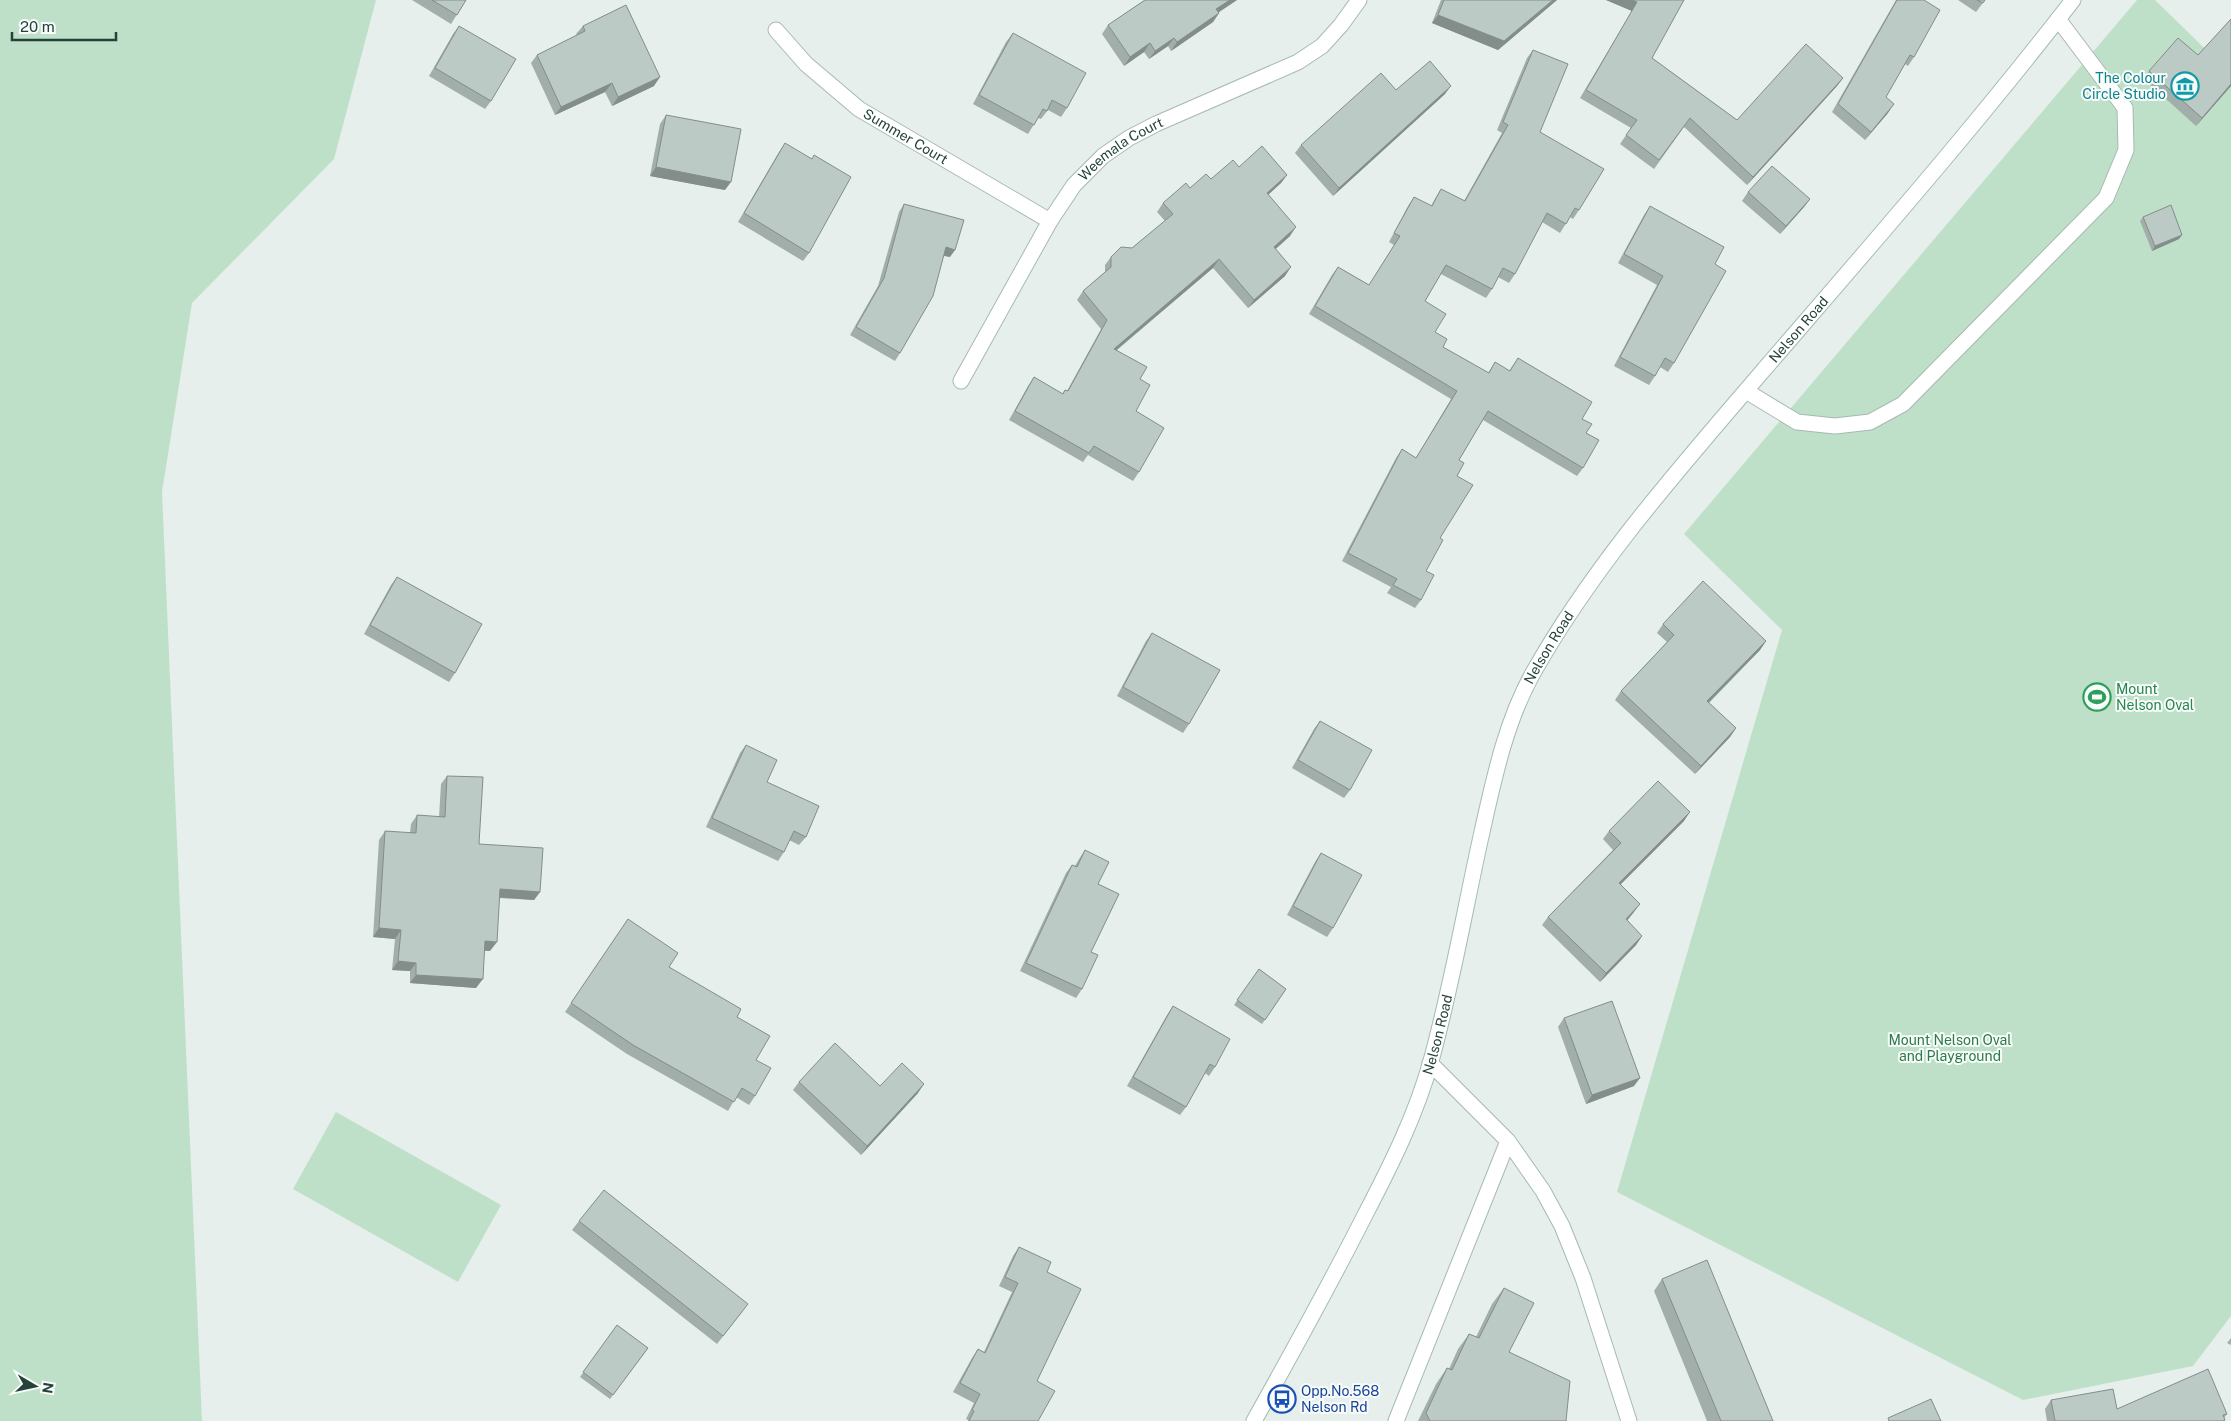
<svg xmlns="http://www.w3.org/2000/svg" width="2231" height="1421" font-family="'Public Sans',sans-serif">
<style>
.green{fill:#bfe0c8}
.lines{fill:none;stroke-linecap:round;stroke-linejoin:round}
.service-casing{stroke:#a8b8b2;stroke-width:17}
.minor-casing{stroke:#a8b8b2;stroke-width:17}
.secondary-casing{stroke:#a4bbb3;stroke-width:17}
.service{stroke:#fff;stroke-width:15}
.minor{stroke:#fff;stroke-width:15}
.secondary{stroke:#fff;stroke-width:15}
.wall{fill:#a1aea9}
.shaded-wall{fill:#838d89}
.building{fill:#bbcac4;stroke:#838d89}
.labels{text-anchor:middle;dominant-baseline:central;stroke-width:4;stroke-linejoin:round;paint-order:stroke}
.culture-label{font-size:14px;fill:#0d838f;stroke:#f7fbf9;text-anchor:end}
.street-label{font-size:14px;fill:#24423a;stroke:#f7fbf9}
.leisure-label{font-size:14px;fill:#27864d;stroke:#f7fbf9;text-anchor:start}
.park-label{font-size:14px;fill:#2d7a4b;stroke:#f7fbf9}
.transit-label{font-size:14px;fill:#164399;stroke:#f7fbf9;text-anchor:start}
</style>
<rect width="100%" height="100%" fill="#e6efeb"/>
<path class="green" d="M 0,0 L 376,0 L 334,159 L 192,303 L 162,492 L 202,1421 L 0,1421 Z
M 2137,0 L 2155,0 L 2231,74 L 2231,1316 L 2193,1366 L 2023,1400 L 1617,1192 L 1782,630 L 1684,534 Z
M 336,1112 L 501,1205 L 458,1282 L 293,1189 Z"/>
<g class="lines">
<g class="service-casing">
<path id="service" d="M 1746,391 L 1797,422 L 1835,426 L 1870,422 L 1903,404 L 2106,198 L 2126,150 L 2125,108 L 2058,19
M 1430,1063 L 1508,1141 L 1543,1191 L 1562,1226 L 1583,1278 L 1629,1421
M 1396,1421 L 1508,1141"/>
</g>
<g class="minor-casing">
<g id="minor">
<path id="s1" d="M 776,30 L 806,64 L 859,109 L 1050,221"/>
<path id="s2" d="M 961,381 L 1050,221 L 1074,185 L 1103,156 L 1129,138 L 1156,124 L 1298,62 L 1322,46 L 1341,25 L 1359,0"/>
</g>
</g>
<g class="secondary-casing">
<g id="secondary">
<path id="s3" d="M 1254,1421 C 1292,1353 1330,1284 1365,1215 C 1391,1165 1416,1115 1431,1061 C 1452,985 1465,908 1482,832 C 1494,778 1506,721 1533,673 C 1595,563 1680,468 1761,373 C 1867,250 1974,128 2073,0"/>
</g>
</g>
<use href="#service" class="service"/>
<use href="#minor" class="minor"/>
<use href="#secondary" class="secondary"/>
</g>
<path class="wall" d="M 412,0 L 466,0 L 451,24 Z
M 1145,0 L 1237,0 L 1219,12 L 1219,13 L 1213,22 L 1171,51 L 1168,46 L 1149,59 L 1144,52 L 1124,66 L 1102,34 L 1108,25 Z
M 1441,0 L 1557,0 L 1498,50 L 1432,23 Z
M 1606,0 L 1684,0 L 1652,58 L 1737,120 L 1843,78 L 1837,86 L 1747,185 L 1684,127 L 1654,169 L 1620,144 L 1631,128 L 1580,98 L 1632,11 Z
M 1896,0 L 1924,0 L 1914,57 L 1908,66 L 1905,64 L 1886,97 L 1888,113 L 1865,140 L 1832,112 Z
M 1958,0 L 1985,0 L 1976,12 Z
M 2231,19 L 2231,86 L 2196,126 L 2144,79 L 2149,71 L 2198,55 Z
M 459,26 L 491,101 L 485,109 L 429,76 L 453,34 Z
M 583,26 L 654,86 L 612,106 L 605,92 L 555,115 L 531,63 L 537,55 L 577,35 L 576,34 Z
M 1013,33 L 1067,108 L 1061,117 L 1048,110 L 1041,119 L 1038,118 L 1028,134 L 973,104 L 1006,42 Z
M 1533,50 L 1540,132 L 1579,210 L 1573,219 L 1570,217 L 1560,233 L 1542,222 L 1515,274 L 1509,283 L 1498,277 L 1492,289 L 1486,298 L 1441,274 L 1425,301 L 1435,332 L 1443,347 L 1488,373 L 1495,362 L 1509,371 L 1518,358 L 1582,419 L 1586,433 L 1583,468 L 1577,476 L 1483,420 L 1459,460 L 1457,476 L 1440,538 L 1426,571 L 1421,600 L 1415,608 L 1387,593 L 1391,587 L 1342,561 L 1396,458 L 1402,449 L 1416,458 L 1451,399 L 1309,314 L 1332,275 L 1338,267 L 1369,285 L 1394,245 L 1389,242 L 1408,206 L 1414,197 L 1431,206 L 1436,197 L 1441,189 L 1464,201 L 1502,133 L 1497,130 L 1527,58 Z
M 1396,90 L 1445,94 L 1333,196 L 1295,153 L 1301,145 Z
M 666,115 L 725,190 L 650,176 L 660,124 Z
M 785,143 L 809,253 L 803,261 L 738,222 L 779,152 Z
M 1239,167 L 1287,175 L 1281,183 L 1268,195 L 1290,236 L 1275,249 L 1285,276 L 1248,308 L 1213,268 L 1117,350 L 1140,379 L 1136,411 L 1139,472 L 1133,481 L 1088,455 L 1083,462 L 1009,420 L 1028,386 L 1034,377 L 1062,394 L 1065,390 L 1067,391 L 1101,329 L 1077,300 L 1083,291 L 1105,272 L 1105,265 L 1111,257 L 1132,248 L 1165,221 L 1157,212 L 1163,203 L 1190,188 Z
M 1748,192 L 1810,199 L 1804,207 L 1780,234 L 1742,201 Z
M 904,204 L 950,257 L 944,256 L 900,353 L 895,361 L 850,335 L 878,286 L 899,212 Z
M 1650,206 L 1715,264 L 1674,363 L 1668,372 L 1660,367 L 1655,376 L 1649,385 L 1614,366 L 1657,285 L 1618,263 L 1644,215 Z
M 2143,217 L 2179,239 L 2152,251 L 2140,221 Z
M 397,577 L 455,673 L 449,682 L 364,634 L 391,585 Z
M 1663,624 L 1766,641 L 1760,650 L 1709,703 L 1736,728 L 1730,737 L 1695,774 L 1615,700 L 1621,691 L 1667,642 L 1657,633 Z
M 1152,633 L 1189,724 L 1183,733 L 1117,696 L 1146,641 Z
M 1320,721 L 1350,790 L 1344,798 L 1292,768 L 1314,729 Z
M 746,745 L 767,782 L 806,837 L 799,845 L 789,840 L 784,852 L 778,861 L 706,827 L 740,753 Z
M 447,776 L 479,844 L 540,892 L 534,900 L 499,898 L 490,951 L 484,951 L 476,988 L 410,983 L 410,971 L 392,970 L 395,939 L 373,937 L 379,840 L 385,831 L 410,833 L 411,824 L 417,815 L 439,817 L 441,784 Z
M 1684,821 L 1621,884 L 1634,912 L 1627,921 L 1642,936 L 1636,945 L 1600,982 L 1542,925 L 1548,917 L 1613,850 L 1603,839 L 1609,831 Z
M 1085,850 L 1098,884 L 1091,952 L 1082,989 L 1076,998 L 1020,971 L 1066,873 L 1072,865 L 1075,866 L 1079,859 Z
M 1321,853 L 1333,928 L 1327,937 L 1287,915 L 1315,862 Z
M 628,919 L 669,967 L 737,1017 L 756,1060 L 755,1096 L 749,1105 L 736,1097 L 728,1111 L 627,1054 L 565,1012 Z
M 1259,969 L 1286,989 L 1262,1024 L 1234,1005 Z
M 1173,1006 L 1215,1067 L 1209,1076 L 1205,1073 L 1186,1107 L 1180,1115 L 1127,1086 L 1167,1015 Z
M 1564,1018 L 1634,1086 L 1586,1104 L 1558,1027 Z
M 799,1082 L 880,1086 L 918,1093 L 861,1155 L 793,1090 Z
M 579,1221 L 742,1312 L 717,1344 L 572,1230 Z
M 1019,1247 L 1047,1272 L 1037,1381 L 1038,1421 L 968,1421 L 968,1420 L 966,1419 L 974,1403 L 953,1392 L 972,1358 L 978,1349 L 984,1352 L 1012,1292 L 999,1286 L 1013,1256 Z
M 1662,1279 L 1773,1421 L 1707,1421 L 1654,1291 Z
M 1504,1288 L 1509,1352 L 1566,1421 L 1418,1421 L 1436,1384 L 1447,1368 L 1449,1369 L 1458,1349 L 1469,1334 L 1476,1337 L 1492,1304 Z
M 617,1325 L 648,1348 L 610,1399 L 580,1377 Z
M 2231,1338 L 2231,1345 L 2227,1343 Z
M 2051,1400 L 2117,1409 L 2227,1414 L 2224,1418 L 2225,1421 L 2047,1421 L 2045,1409 Z"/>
<path class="shaded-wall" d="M 1230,0 L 1237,0 L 1210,18 L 1216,9 Z
M 1553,0 L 1557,0 L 1498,50 L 1432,23 L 1438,15 Z
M 1606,0 L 1632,0 L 1637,2 L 1632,11 Z
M 1219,13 L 1213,22 L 1171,51 L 1177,42 Z
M 1174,38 L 1168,46 L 1149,59 L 1155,51 Z
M 1150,43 L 1144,52 L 1124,66 L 1130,57 Z
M 660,77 L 654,86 L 612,106 L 618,97 Z
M 1843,78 L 1837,86 L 1747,185 L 1753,177 Z
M 612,83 L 605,92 L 555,115 L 561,107 Z
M 2231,84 L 2231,86 L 2196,126 L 2202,118 Z
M 1451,86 L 1445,94 L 1333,196 L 1339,188 Z
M 1894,104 L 1888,113 L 1865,140 L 1871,132 Z
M 656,167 L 731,182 L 725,190 L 650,176 Z
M 1287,175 L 1281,183 L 1260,202 L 1267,193 Z
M 1810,199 L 1804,207 L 1780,234 L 1786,226 Z
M 1296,227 L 1290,236 L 1268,256 L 1274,247 Z
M 2182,235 L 2179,239 L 2152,251 L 2155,246 Z
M 946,247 L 955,250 L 950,257 L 941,255 Z
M 1219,259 L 1213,268 L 1108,357 L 1114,349 Z
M 1291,267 L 1285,276 L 1248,308 L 1254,300 Z
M 1766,641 L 1760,650 L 1701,710 L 1707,701 Z
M 1736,728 L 1730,737 L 1695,774 L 1701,766 Z
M 1690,812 L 1684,821 L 1613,892 L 1619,883 Z
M 500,889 L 540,892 L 534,900 L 494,897 Z
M 1640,904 L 1634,912 L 1620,928 L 1626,919 Z
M 379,928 L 401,930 L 395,939 L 373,937 Z
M 1642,936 L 1636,945 L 1600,982 L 1606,973 Z
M 485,941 L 497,942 L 490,951 L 479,950 Z
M 398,961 L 416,963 L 410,971 L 392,970 Z
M 416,975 L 483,979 L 476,988 L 410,983 Z
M 1640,1078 L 1634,1086 L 1586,1104 L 1592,1095 Z
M 924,1084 L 918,1093 L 861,1155 L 867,1146 Z"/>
<path class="building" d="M 432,0 L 466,0 L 457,15 Z
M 1145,0 L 1230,0 L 1216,9 L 1219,13 L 1177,42 L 1174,38 L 1155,51 L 1150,43 L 1130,57 L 1108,25 Z
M 1444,0 L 1553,0 L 1504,41 L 1438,15 Z
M 1632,0 L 1684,0 L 1652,58 L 1737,120 L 1806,44 L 1843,78 L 1753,177 L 1690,118 L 1659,160 L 1626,135 L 1637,120 L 1586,90 L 1637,2 Z
M 1897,0 L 1924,0 L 1940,10 L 1914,57 L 1910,55 L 1886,97 L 1894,104 L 1871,132 L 1838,104 Z
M 1977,0 L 1985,0 L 1983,3 Z
M 626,5 L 660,77 L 618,97 L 612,83 L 561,107 L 537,55 L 585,31 L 583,26 Z
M 2231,19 L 2231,84 L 2202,118 L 2149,71 L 2178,38 L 2198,55 Z
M 459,26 L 516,59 L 491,101 L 435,68 Z
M 1013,33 L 1086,73 L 1067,108 L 1052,100 L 1047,111 L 1043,109 L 1034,125 L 979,95 Z
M 1533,50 L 1568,64 L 1540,132 L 1604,169 L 1579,210 L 1575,208 L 1566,224 L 1547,213 L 1515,274 L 1503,268 L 1492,289 L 1446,265 L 1425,301 L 1446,314 L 1435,332 L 1447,339 L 1443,347 L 1489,373 L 1495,362 L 1510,371 L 1518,358 L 1592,402 L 1582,419 L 1592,424 L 1586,433 L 1599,440 L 1583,468 L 1488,411 L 1459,460 L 1464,463 L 1457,476 L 1473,485 L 1440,538 L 1443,540 L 1426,571 L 1434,575 L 1421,600 L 1393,585 L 1397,579 L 1348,553 L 1402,449 L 1416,458 L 1457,391 L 1315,306 L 1338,267 L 1369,285 L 1400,236 L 1394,233 L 1414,197 L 1432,206 L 1441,189 L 1465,201 L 1508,125 L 1503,122 Z
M 1430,61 L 1451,86 L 1339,188 L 1301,145 L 1381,73 L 1396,90 Z
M 666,115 L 741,129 L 731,182 L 656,167 Z
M 785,143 L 812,159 L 814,155 L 851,177 L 809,253 L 744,213 Z
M 1262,146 L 1287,175 L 1267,193 L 1296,227 L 1274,247 L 1291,267 L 1254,300 L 1219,259 L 1114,349 L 1147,367 L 1140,379 L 1150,385 L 1136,411 L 1164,428 L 1139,472 L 1094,446 L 1089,453 L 1015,411 L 1034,377 L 1063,394 L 1065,390 L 1068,391 L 1107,320 L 1083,291 L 1111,267 L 1111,257 L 1121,247 L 1132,248 L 1173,214 L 1163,203 L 1186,183 L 1190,188 L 1206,174 L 1211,179 L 1233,160 L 1239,167 Z
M 1772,166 L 1810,199 L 1786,226 L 1748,192 Z
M 904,204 L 964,220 L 955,250 L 946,247 L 933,296 L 900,353 L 856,327 L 884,278 Z
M 2171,205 L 2182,235 L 2155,246 L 2143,217 Z
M 1650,206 L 1724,247 L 1715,264 L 1726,271 L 1674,363 L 1665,358 L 1655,376 L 1620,357 L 1663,276 L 1624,254 Z
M 397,577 L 482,624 L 455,673 L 370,625 Z
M 1703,581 L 1766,641 L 1707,701 L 1736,728 L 1701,766 L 1621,691 L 1674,635 L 1663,624 Z
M 1152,633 L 1220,670 L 1189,724 L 1123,687 Z
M 1320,721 L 1372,750 L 1350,790 L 1298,760 Z
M 746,745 L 777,760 L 767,782 L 819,806 L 806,837 L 794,831 L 784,852 L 712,818 Z
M 447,776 L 483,777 L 479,844 L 543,848 L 540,892 L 500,889 L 497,942 L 485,941 L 483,979 L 416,975 L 416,963 L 398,961 L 401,930 L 379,928 L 385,831 L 416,833 L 417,815 L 445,817 Z
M 1658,781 L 1690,812 L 1619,883 L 1640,904 L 1626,919 L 1642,936 L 1606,973 L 1548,917 L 1621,843 L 1609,831 Z
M 1085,850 L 1109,862 L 1098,884 L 1119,894 L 1091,952 L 1098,955 L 1082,989 L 1026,963 L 1072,865 L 1077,867 Z
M 1321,853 L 1362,875 L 1333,928 L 1293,906 Z
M 628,919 L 678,953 L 669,967 L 741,1009 L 737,1017 L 770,1036 L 756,1060 L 771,1068 L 755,1096 L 742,1088 L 734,1102 L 633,1045 L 571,1003 Z
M 1259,969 L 1286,989 L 1265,1020 L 1237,1000 Z
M 1612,1001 L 1640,1078 L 1592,1095 L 1564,1018 Z
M 1173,1006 L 1230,1039 L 1215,1067 L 1210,1064 L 1186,1107 L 1133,1077 Z
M 835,1043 L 880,1086 L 902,1063 L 924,1084 L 867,1146 L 799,1082 Z
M 604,1190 L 748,1304 L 723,1336 L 579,1221 Z
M 1019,1247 L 1051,1262 L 1047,1272 L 1081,1289 L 1037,1381 L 1055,1391 L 1038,1421 L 969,1421 L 974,1411 L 972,1410 L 980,1394 L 960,1383 L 978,1349 L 985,1353 L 1018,1283 L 1005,1277 Z
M 1707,1260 L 1773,1421 L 1721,1421 L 1662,1279 Z
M 1504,1288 L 1534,1303 L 1509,1352 L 1570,1381 L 1566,1421 L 1430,1421 L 1426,1413 L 1447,1368 L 1452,1370 L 1469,1334 L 1479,1338 Z
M 617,1325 L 648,1348 L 613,1395 L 583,1372 Z
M 2208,1369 L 2227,1414 L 2223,1415 L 2225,1420 L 2223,1421 L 2055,1421 L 2051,1400 L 2113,1389 L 2117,1409 Z
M 1931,1399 L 1941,1421 L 1889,1421 L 1888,1418 Z"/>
<defs>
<g id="museum-ring" transform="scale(1.4375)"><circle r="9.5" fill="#f7fbf9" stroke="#0f9aa8" stroke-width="1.5"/><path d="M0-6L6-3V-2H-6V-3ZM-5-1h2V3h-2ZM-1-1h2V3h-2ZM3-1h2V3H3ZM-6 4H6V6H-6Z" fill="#0f9aa8"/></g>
<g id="stadium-ring" transform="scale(1.4375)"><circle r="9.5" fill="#f7fbf9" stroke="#2e9e5b" stroke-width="1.5"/><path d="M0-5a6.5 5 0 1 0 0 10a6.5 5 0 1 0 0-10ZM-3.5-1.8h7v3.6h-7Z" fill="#2e9e5b"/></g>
<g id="bus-ring" transform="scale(1.4375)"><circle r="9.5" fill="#f7fbf9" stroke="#1a4fb4" stroke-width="1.5"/><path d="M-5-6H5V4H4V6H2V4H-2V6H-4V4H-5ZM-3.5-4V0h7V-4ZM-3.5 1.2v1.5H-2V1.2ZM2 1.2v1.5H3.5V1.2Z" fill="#1a4fb4"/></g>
</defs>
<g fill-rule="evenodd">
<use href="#museum-ring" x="2185" y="86"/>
<use href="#stadium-ring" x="2097" y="697"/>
<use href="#bus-ring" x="1282" y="1399"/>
</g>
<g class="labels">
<g class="culture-label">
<text x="2166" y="78">The Colour<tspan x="2166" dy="16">Circle Studio</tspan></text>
</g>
<g class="street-label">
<text stroke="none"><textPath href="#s1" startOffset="169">Summer Court</textPath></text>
<text stroke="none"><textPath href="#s2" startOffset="286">Weemala Court</textPath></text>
<text stroke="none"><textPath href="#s3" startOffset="1239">Nelson Road</textPath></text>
<text stroke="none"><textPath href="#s3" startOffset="834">Nelson Road</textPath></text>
<text stroke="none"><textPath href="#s3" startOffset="429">Nelson Road</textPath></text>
</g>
<g class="leisure-label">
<text x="2116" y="689">Mount<tspan x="2116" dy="16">Nelson Oval</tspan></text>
</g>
<g class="park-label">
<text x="1950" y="1040">Mount Nelson Oval<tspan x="1950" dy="16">and Playground</tspan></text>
</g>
<g class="transit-label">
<text x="1301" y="1391">Opp.No.568<tspan x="1301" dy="16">Nelson Rd</tspan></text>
</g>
</g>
<g transform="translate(35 1386) rotate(99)" stroke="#f7fbf9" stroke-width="4" paint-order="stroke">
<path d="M0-4L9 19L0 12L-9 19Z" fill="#24423a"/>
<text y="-8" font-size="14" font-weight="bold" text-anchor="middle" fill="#24423a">N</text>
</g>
<path d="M12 32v8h104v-8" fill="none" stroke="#24423a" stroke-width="2.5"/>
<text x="20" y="32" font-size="15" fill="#24423a" stroke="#f7fbf9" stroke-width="4" paint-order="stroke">20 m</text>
</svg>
